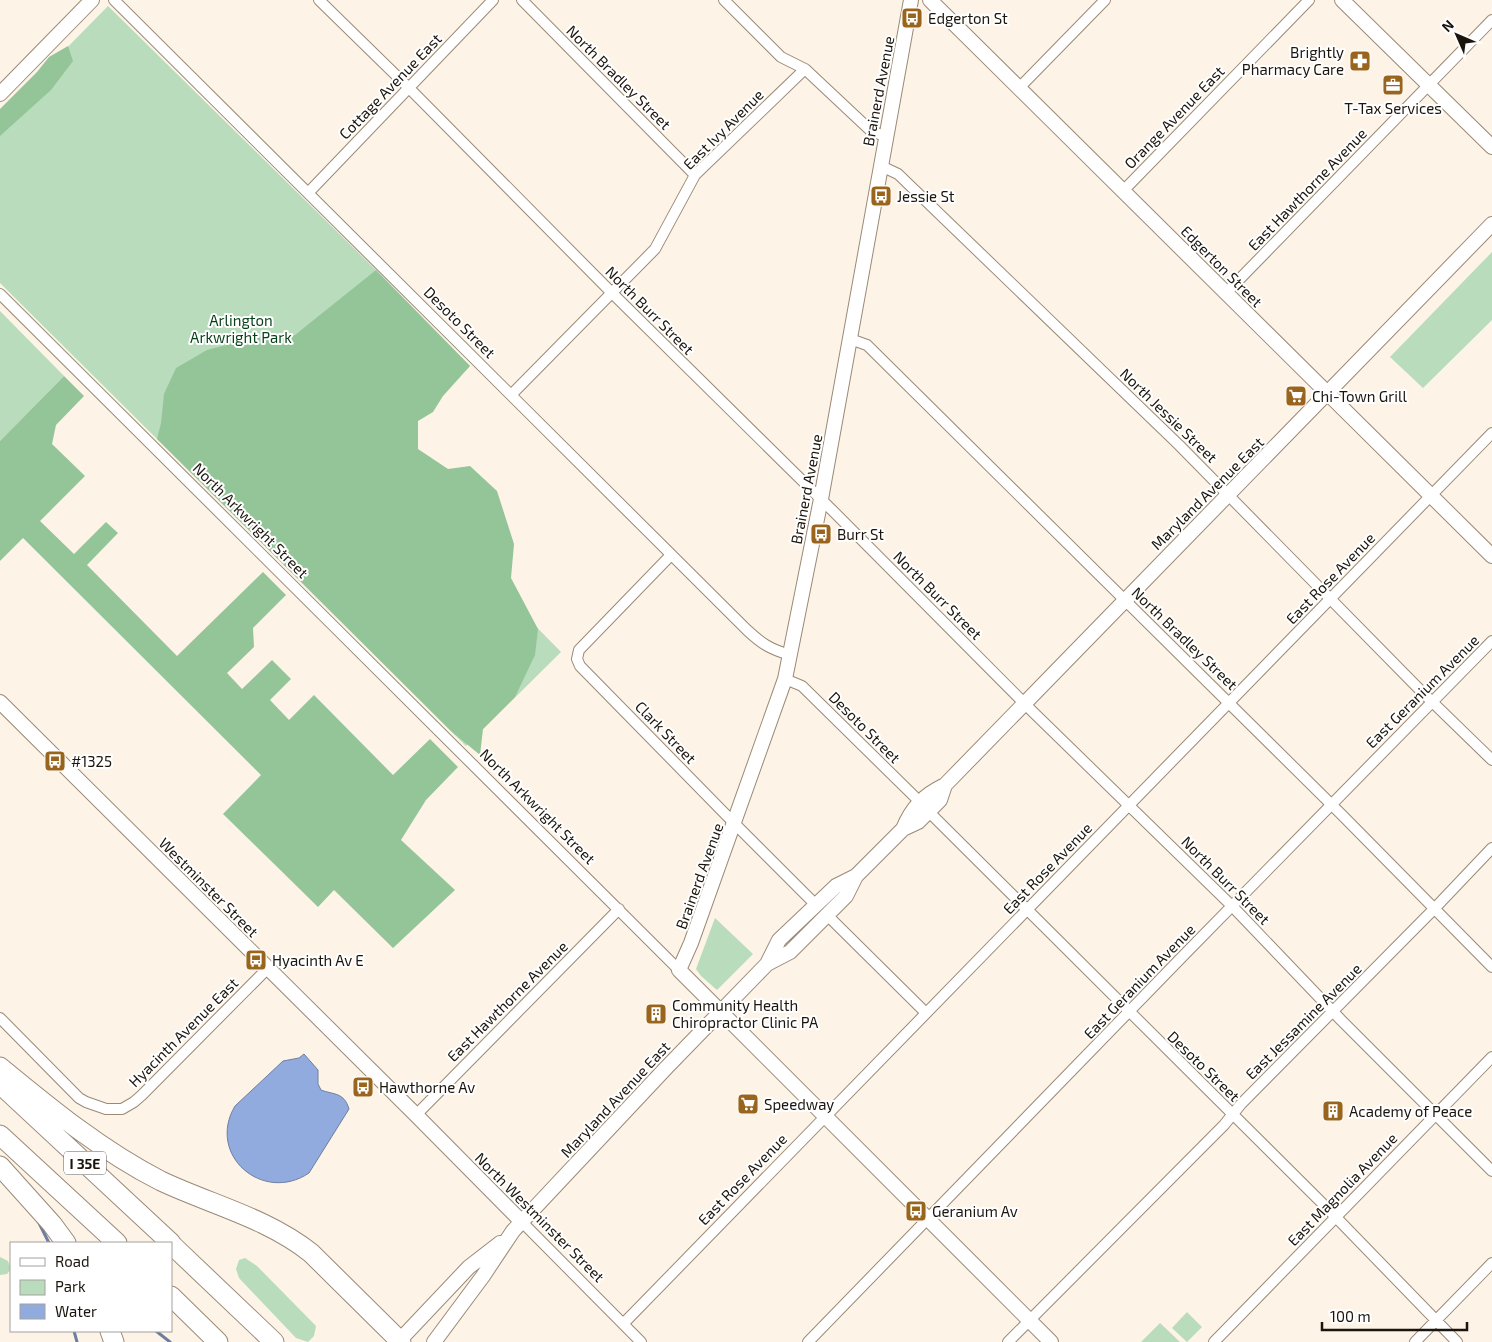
<svg xmlns="http://www.w3.org/2000/svg" width="1492" height="1342" font-family="'Exo 2',sans-serif">
<style>
.green{fill:#b9dcbc}
.forest{fill:#94c599}
.water{fill:#92abdf;stroke:#6e7ea0}
.lines{fill:none;stroke-linecap:round;stroke-linejoin:round}
.stream{stroke:#6e7ea0;stroke-width:3}
.street-casing{stroke:#9a8a77;stroke-width:12}
.secondary-casing{stroke:#9a8a77;stroke-width:16}
.highway-casing{stroke:#9a8a77;stroke-width:21}
.street{stroke:#fff;stroke-width:10}
.secondary{stroke:#fff;stroke-width:14}
.highway{stroke:#fff;stroke-width:19}
.labels{text-anchor:middle;dominant-baseline:central;stroke-width:4;stroke-linejoin:round;paint-order:stroke}
.shield{fill:#fff;stroke:#5f5b56;stroke-width:1}
.shield-label{font-size:14px;font-weight:bold;fill:#1b150d}
.poi-label{font-size:15px;fill:#1b150d;stroke:#fff;text-anchor:start}
.street-label{font-size:15px;fill:#1b150d;stroke:#fff}
.park-label{font-size:15px;fill:#063f16;stroke:#fff}
</style>
<rect width="100%" height="100%" fill="#fdf3e6"/>
<path class="green" d="M 108,6 L 376,270 L 470,366 L 412,423 L 380,468 L 561,652 L 466,746 L 0,283 L 0,116 Z
M 1492,252 L 1492,320 L 1423,388 L 1390,357 Z
M 0,311 L 64,376 L 0,441 Z
M 715,918 L 753,954 L 717,990 L 701,976 L 696,969 Z
M 0,1257 L 8,1261 L 11,1269 L 7,1274 L 0,1275 Z
M 245,1258 L 257,1266 L 316,1326 L 314,1336 L 308,1342 L 296,1338 L 239,1278 L 236,1269 L 239,1260 Z
M 1187,1312 L 1202,1327 L 1187,1342 L 1172,1328 Z
M 1160,1323 L 1180,1342 L 1141,1342 Z"/>
<path class="forest" d="M 68,46 L 73,61 L 51,90 L 0,136 L 0,109 L 37,72 L 49,57 Z
M 376,270 L 470,366 L 443,396 L 433,412 L 418,421 L 418,449 L 448,469 L 470,466 L 497,491 L 514,544 L 511,578 L 538,629 L 535,655 L 515,697 L 483,729 L 480,755 L 452,732 L 157,439 L 161,423 L 164,394 L 176,368 L 207,350 L 253,338 L 295,335 Z
M 64,376 L 84,396 L 56,425 L 52,444 L 85,476 L 40,521 L 74,554 L 106,522 L 118,533 L 87,565 L 177,656 L 263,572 L 286,595 L 253,628 L 254,647 L 227,673 L 242,689 L 272,660 L 291,679 L 270,700 L 289,720 L 314,695 L 393,775 L 430,739 L 458,767 L 426,800 L 401,840 L 455,890 L 393,948 L 334,890 L 318,907 L 223,814 L 261,775 L 23,538 L 0,561 L 0,441 Z"/>
<path class="water" d="M 304,1054 L 318,1070 L 318,1084 L 321,1090 C 334,1095 344,1092 349,1109 L 309,1173 C 263,1204 206,1155 235,1106 L 283,1061 L 299,1058 Z"/>
<g class="lines">
<path class="stream" d="M 38,1221 L 49,1243
M 74,1331 L 77,1342
M 156,1331 L 170,1342"/>
<g class="street-casing">
<path id="street" d="M 114,0 L 747,630 C 762,644 770,649 790,655
M 319,0 L 409,88 L 611,292 L 832,510 L 1033,712 L 1232,906 L 1341,1020 L 1492,1171
M 522,0 L 695,175
M 724,0 L 781,57 L 805,69 L 870,130 L 886,137
M 1019,88 L 1105,0
M 881,166 L 898,174 L 1179,445 L 1422,692 L 1492,760
M 1123,191 L 1309,0
M 308,193 L 493,0
M 1226,293 L 1492,20
M 0,294 L 679,970
M 850,339 L 867,345 L 1342,815 L 1492,967
M 512,394 L 655,249 L 695,175 L 805,69
M 671,555 L 579,650 L 577,659 L 580,666 L 735,824 L 816,905
M 785,679 L 802,686 L 920,802
M 929,812 L 1326,1207 L 1457,1342
M 827,915 L 926,1013
M 0,1018 L 79,1098 L 86,1102 L 106,1109 L 122,1109 L 134,1102 L 142,1095 L 268,968
M 416,1115 L 619,909
M 522,1222 L 641,1342
M 623,1324 L 1492,433
M 808,1342 L 1181,958 L 1492,641
M 1008,1342 L 1224,1125 L 1241,1104 L 1434,909 L 1492,848
M 1214,1342 L 1492,1057
M 1415,1342 L 1492,1263"/>
</g>
<g class="secondary-casing">
<path id="secondary" d="M 911,0 L 821,499 L 785,679 L 691,943 L 679,970 L 1051,1342
M 930,0 L 1492,556
M 1342,0 L 1492,147
M 0,94 L 92,0
M 0,702 L 416,1115 L 522,1222
M 903,829 C 912,807 924,795 945,785 L 1492,224
M 767,964 L 790,952 L 846,896 L 856,876 L 903,829 L 918,822 L 940,800 L 945,785
M 398,1342 L 469,1267 L 500,1243
M 434,1342 L 483,1276 L 513,1231 L 666,1068 L 767,964 L 779,940 L 836,886 L 856,876"/>
</g>
<g class="highway-casing">
<path id="highway" d="M 0,1067 C 51,1109 102,1151 161,1181 C 212,1205 267,1218 311,1253 L 401,1342
M 0,1084 L 171,1243
M 0,1135 L 117,1243
M 0,1166 L 52,1224 L 66,1243
M 171,1244 L 274,1342
M 171,1296 L 218,1342
M 110,1331 L 114,1342"/>
</g>
<use href="#street" class="street"/>
<use href="#secondary" class="secondary"/>
<use href="#highway" class="highway"/>
</g>
<defs>
<g id="bus-square" transform="scale(1.125)"><rect x="-9" y="-9" width="18" height="18" rx="4" fill="#99641c" stroke="#fff"/><path d="M-5-6H5V4H4V6H2V4H-2V6H-4V4H-5ZM-3.5-4V0h7V-4ZM-3.5 1.2v1.5H-2V1.2ZM2 1.2v1.5H3.5V1.2Z" fill="#fff"/></g>
<g id="pharmacy-square" transform="scale(1.125)"><rect x="-9" y="-9" width="18" height="18" rx="4" fill="#99641c" stroke="#fff"/><path d="M-2-6h4v4h4v4h-4v4h-4v-4h-4v-4h4Z" fill="#fff"/></g>
<g id="office-square" transform="scale(1.125)"><rect x="-9" y="-9" width="18" height="18" rx="4" fill="#99641c" stroke="#fff"/><path d="M-6-3h4V-5.5h4V-3h4V5H-6ZM-1-4.5V-3h2v-1.5ZM-6 0V1H6V0Z" fill="#fff"/></g>
<g id="supermarket-square" transform="scale(1.125)"><rect x="-9" y="-9" width="18" height="18" rx="4" fill="#99641c" stroke="#fff"/><path d="M-6-5.5h2.5l.6 2H6L4.5 2H-2.5L-4.4-4H-6ZM-1.5 3.2a1.3 1.3 0 1 0 .1 0ZM3 3.2a1.3 1.3 0 1 0 .1 0Z" fill="#fff"/></g>
<g id="building-square" transform="scale(1.125)"><rect x="-9" y="-9" width="18" height="18" rx="4" fill="#99641c" stroke="#fff"/><path d="M-4-6H4V6H1V3H-1V6H-4ZM-2.5-4.3h1.7v1.8h-1.7ZM.8-4.3h1.7v1.8H.8ZM-2.5-1h1.7V.8h-1.7ZM.8-1h1.7V.8H.8Z" fill="#fff"/></g>
</defs>
<g fill-rule="evenodd">
<use href="#bus-square" x="912" y="18"/>
<use href="#pharmacy-square" x="1360" y="61"/>
<use href="#office-square" x="1393" y="85"/>
<use href="#bus-square" x="881" y="196"/>
<use href="#supermarket-square" x="1296" y="396"/>
<use href="#bus-square" x="821" y="534"/>
<use href="#bus-square" x="55" y="761"/>
<use href="#bus-square" x="256" y="960"/>
<use href="#building-square" x="656" y="1014"/>
<use href="#bus-square" x="363" y="1087"/>
<use href="#supermarket-square" x="748" y="1104"/>
<use href="#building-square" x="1333" y="1111"/>
<use href="#bus-square" x="916" y="1211"/>
</g>
<g class="labels">
<rect class="shield" x="64" y="1151.5" width="42" height="23" rx="4"/>
<g class="shield-label">
<text x="85" y="1163">I 35E</text>
</g>
<g class="poi-label">
<text x="928" y="18">Edgerton St</text>
<text x="1344" y="52" text-anchor="end">Brightly<tspan x="1344" dy="17">Pharmacy Care</tspan></text>
<text x="1393" y="108" text-anchor="middle">T-Tax Services</text>
<text x="897" y="196">Jessie St</text>
<text x="1312" y="396">Chi-Town Grill</text>
<text x="837" y="534">Burr St</text>
<text x="71" y="761">#1325</text>
<text x="272" y="960">Hyacinth Av E</text>
<text x="672" y="1005">Community Health<tspan x="672" dy="17">Chiropractor Clinic PA</tspan></text>
<text x="379" y="1087">Hawthorne Av</text>
<text x="764" y="1104">Speedway</text>
<text x="1349" y="1111">Academy of Peace</text>
<text x="932" y="1211">Geranium Av</text>
</g>
<g class="street-label">
<text transform="translate(619 77) rotate(45)">North Bradley Street</text>
<text transform="translate(390 86) rotate(-46)">Cottage Avenue East</text>
<text transform="translate(878 91) rotate(-79)">Brainerd Avenue</text>
<text transform="translate(1174 117) rotate(-46)">Orange Avenue East</text>
<text transform="translate(723 129) rotate(-45)">East Ivy Avenue</text>
<text transform="translate(1307 189) rotate(-46)">East Hawthorne Avenue</text>
<text transform="translate(1222 266) rotate(45)">Edgerton Street</text>
<text transform="translate(650 310) rotate(45)">North Burr Street</text>
<text transform="translate(460 322) rotate(45)">Desoto Street</text>
<text transform="translate(1169 415) rotate(44)">North Jessie Street</text>
<text transform="translate(806 489) rotate(-79)">Brainerd Avenue</text>
<text transform="translate(1207 493) rotate(-45)">Maryland Avenue East</text>
<text transform="translate(251 520) rotate(45)">North Arkwright Street</text>
<text transform="translate(1330 578) rotate(-46)">East Rose Avenue</text>
<text transform="translate(938 595) rotate(45)">North Burr Street</text>
<text transform="translate(1185 638) rotate(44)">North Bradley Street</text>
<text transform="translate(1422 691) rotate(-45)">East Geranium Avenue</text>
<text transform="translate(865 727) rotate(45)">Desoto Street</text>
<text transform="translate(666 732) rotate(46)">Clark Street</text>
<text transform="translate(538 806) rotate(45)">North Arkwright Street</text>
<text transform="translate(1047 868) rotate(-46)">East Rose Avenue</text>
<text transform="translate(699 876) rotate(-70)">Brainerd Avenue</text>
<text transform="translate(1226 880) rotate(45)">North Burr Street</text>
<text transform="translate(209 887) rotate(45)">Westminster Street</text>
<text transform="translate(1139 981) rotate(-46)">East Geranium Avenue</text>
<text transform="translate(507 1001) rotate(-45)">East Hawthorne Avenue</text>
<text transform="translate(1303 1021) rotate(-45)">East Jessamine Avenue</text>
<text transform="translate(183 1032) rotate(-45)">Hyacinth Avenue East</text>
<text transform="translate(1204 1066) rotate(44)">Desoto Street</text>
<text transform="translate(615 1099) rotate(-47)">Maryland Avenue East</text>
<text transform="translate(742 1179) rotate(-46)">East Rose Avenue</text>
<text transform="translate(1342 1189) rotate(-46)">East Magnolia Avenue</text>
<text transform="translate(540 1217) rotate(45)">North Westminster Street</text>
</g>
<g class="park-label">
<text x="241" y="320">Arlington<tspan x="241" dy="17">Arkwright Park</tspan></text>
</g>
</g>
<rect x="10" y="1242" width="162" height="90" fill="#ffffff" stroke="#a4a19e"/>
<rect x="20" y="1258" width="25" height="8" fill="#ffffff" stroke="#a4a19e"/>
<text x="55" y="1267" font-size="15" fill="#1b150d">Road</text>
<rect x="20" y="1280" width="25" height="15" fill="#b9dcbc" stroke="#a4a19e"/>
<text x="55" y="1292" font-size="15" fill="#1b150d">Park</text>
<rect x="20" y="1304" width="25" height="15" fill="#92abdf" stroke="#a4a19e"/>
<text x="55" y="1317" font-size="15" fill="#1b150d">Water</text>
<g transform="translate(1457 35) rotate(315)" stroke="#ffffff" stroke-width="4" paint-order="stroke">
<path d="M0-4L9 19L0 12L-9 19Z" fill="#1b150d"/>
<text y="-8" font-size="14" font-weight="bold" text-anchor="middle" fill="#1b150d">N</text>
</g>
<path d="M1322 1322v8h145v-8" fill="none" stroke="#1b150d" stroke-width="2.5"/>
<text x="1330" y="1322" font-size="15" fill="#1b150d" stroke="#ffffff" stroke-width="4" paint-order="stroke">100 m</text>
</svg>
